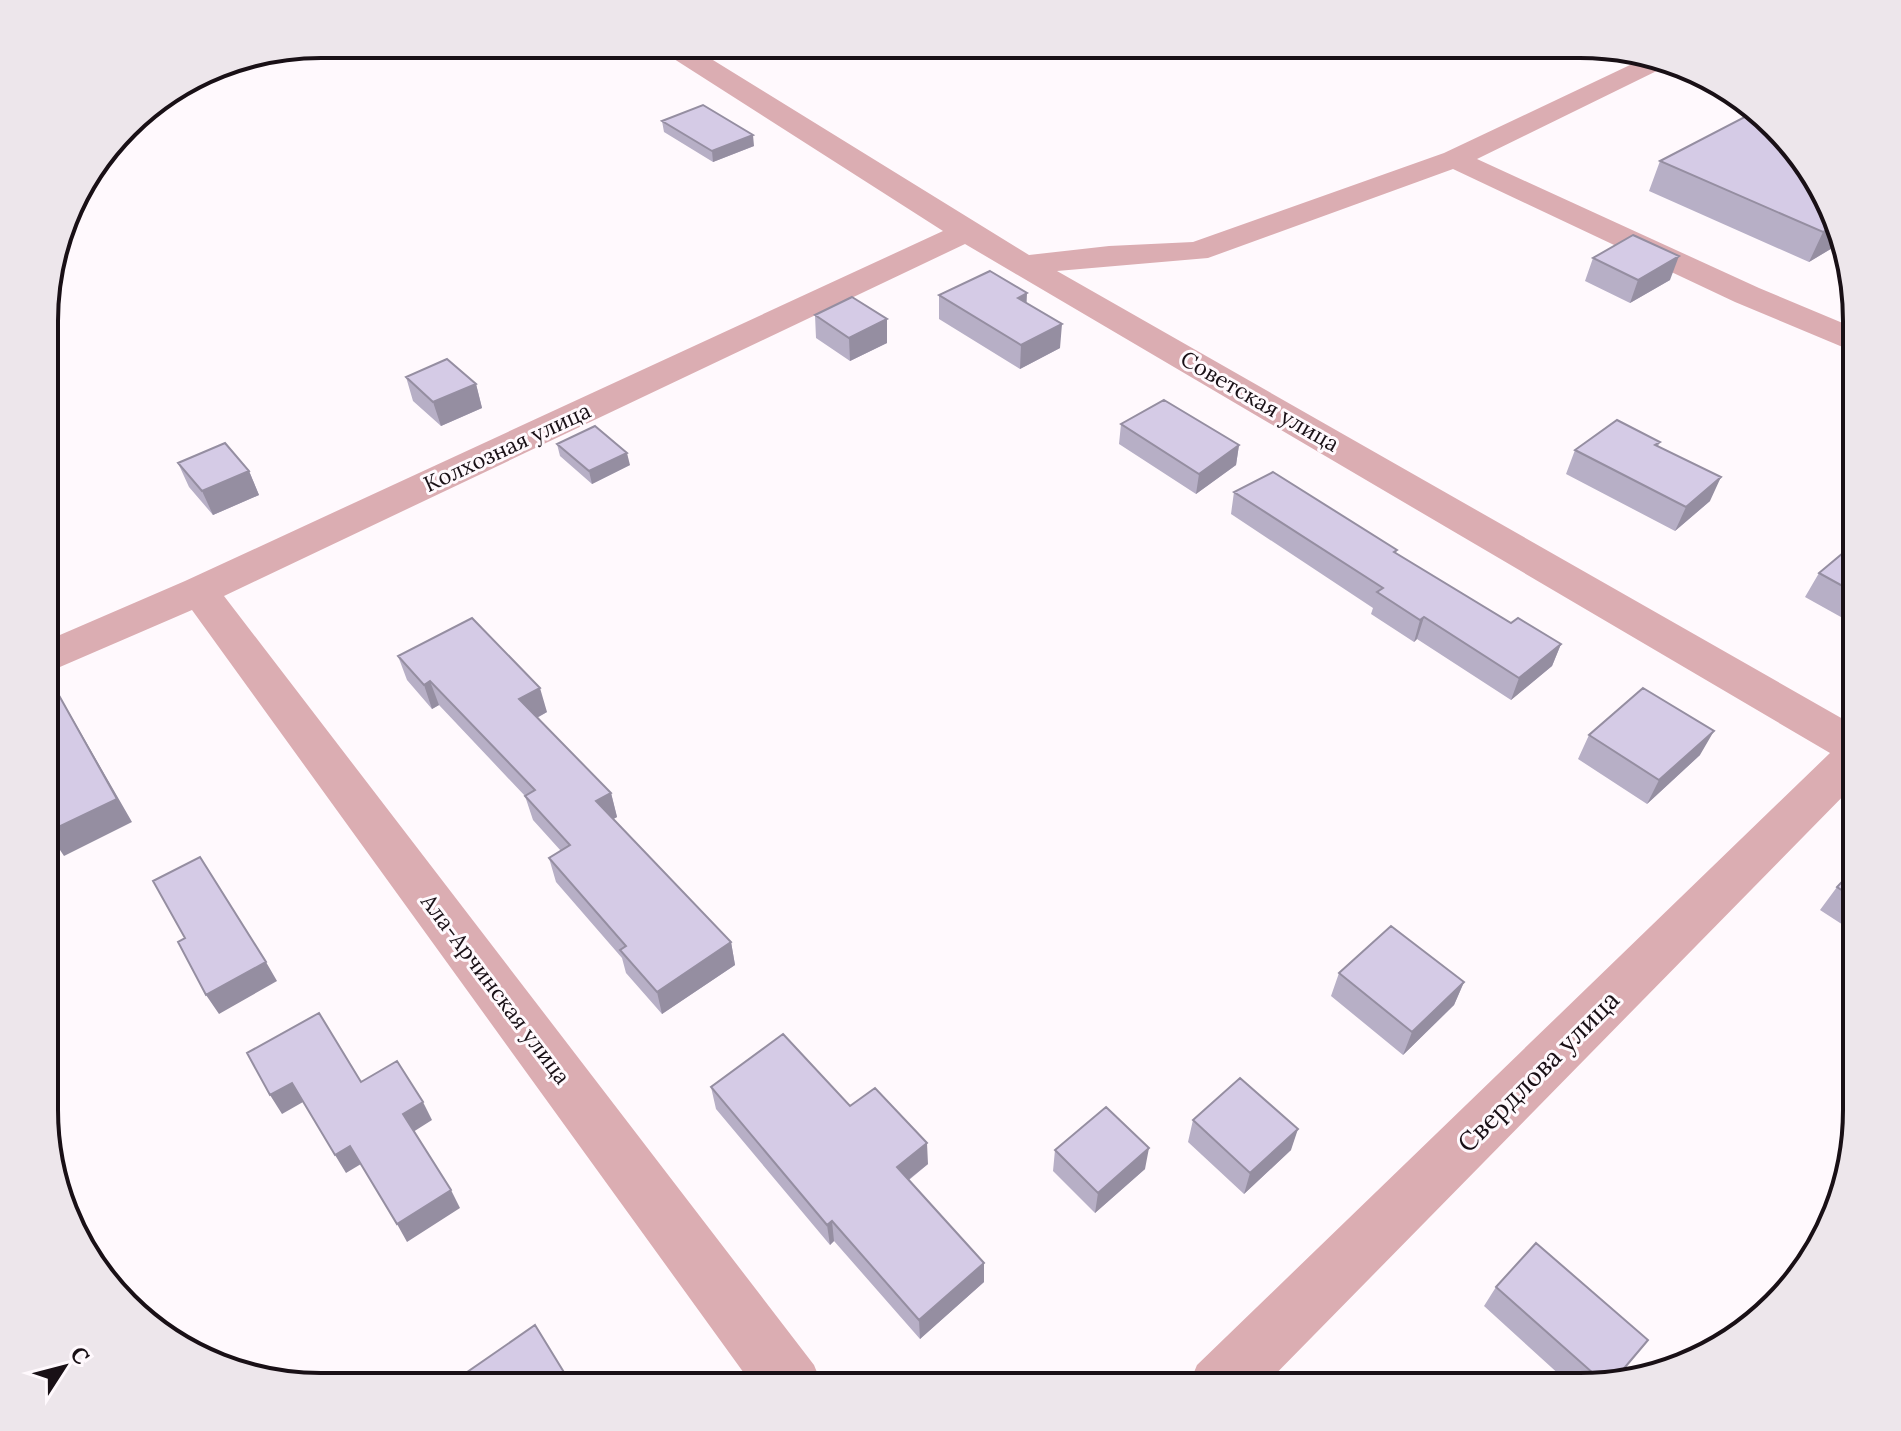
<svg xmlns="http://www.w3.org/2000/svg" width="1901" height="1431" font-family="Lora,serif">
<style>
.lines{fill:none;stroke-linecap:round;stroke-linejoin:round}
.minor{fill:#dbadb2;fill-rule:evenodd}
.wall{fill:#b7afc6}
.shaded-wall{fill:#958ea1}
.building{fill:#d5cbe6;stroke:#958ea1;stroke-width:2}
.labels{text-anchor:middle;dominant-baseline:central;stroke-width:6;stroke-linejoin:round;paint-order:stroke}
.street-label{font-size:22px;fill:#191016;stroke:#fff9fd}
.near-street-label{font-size:26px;fill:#191016;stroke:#fff9fd}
.rim{fill:none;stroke:#191016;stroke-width:4}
</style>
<rect width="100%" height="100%" fill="#fff9fd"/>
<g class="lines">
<path class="minor" d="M 656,44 L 687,44 L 1029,255 L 1109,246 L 1193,242 L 1444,153 L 1649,56 L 1675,62 L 1477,159 L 1759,288 L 1857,329 L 1857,351 L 1845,348 L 1735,302 L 1453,169 L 1208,258 L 1057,271 L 1857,727 L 1857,782 L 1263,1387 L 1188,1387 L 1197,1365 L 1830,753 L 965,244 L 224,596 L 814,1365 L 823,1387 L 754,1387 L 192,610 L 46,673 L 46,641 L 185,581 L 943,231 L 660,50 Z"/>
</g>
<path class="wall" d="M 662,121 L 754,146 L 713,162 L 664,132 Z
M 1660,161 L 1829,199 L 1839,244 L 1809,262 L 1649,191 Z
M 1593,258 L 1670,280 L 1630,303 L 1585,281 Z
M 939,295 L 1027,304 L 1060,348 L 1020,369 L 939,319 Z
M 815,315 L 887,319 L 887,343 L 850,361 L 816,338 Z
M 406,377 L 476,384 L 482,408 L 441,426 L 413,401 Z
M 1121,424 L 1239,445 L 1236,465 L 1196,494 L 1119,444 Z
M 1660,442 L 1658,446 L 1710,501 L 1675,531 L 1566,474 L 1575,450 Z
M 557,444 L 630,465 L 592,484 L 560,456 Z
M 178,463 L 249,471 L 259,495 L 213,515 L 189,487 Z
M 1234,492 L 1397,550 L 1396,553 L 1511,623 L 1561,644 L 1552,666 L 1511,700 L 1417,639 L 1414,642 L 1371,614 L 1373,608 L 1231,514 Z
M 1857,552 L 1857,626 L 1805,597 L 1819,573 Z
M 398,656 L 547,712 L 537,718 L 611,793 L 617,817 L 613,819 L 731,942 L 735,965 L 662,1014 L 626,973 L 622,958 L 556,882 L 549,858 L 561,851 L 533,820 L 525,796 L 439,705 L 432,709 L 407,680 Z
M 1589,735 L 1700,755 L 1647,804 L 1578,759 Z
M 1857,866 L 1857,934 L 1820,910 L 1837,887 Z
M 1339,973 L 1464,982 L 1454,1005 L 1403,1055 L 1331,996 Z
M 711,1087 L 850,1106 L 928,1164 L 909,1180 L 984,1263 L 984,1282 L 920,1339 L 834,1241 L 830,1245 L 716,1109 Z
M 1193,1120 L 1291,1150 L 1244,1194 L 1188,1142 Z
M 1055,1150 L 1145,1169 L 1095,1213 L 1053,1171 Z
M 1496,1287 L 1615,1379 L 1580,1387 L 1573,1387 L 1484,1306 Z"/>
<path class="shaded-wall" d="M 753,135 L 754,146 L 713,162 L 712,151 Z
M 1835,225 L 1839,244 L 1809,262 L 1823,232 Z
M 1679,256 L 1670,280 L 1630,303 L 1638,280 Z
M 1027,293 L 1026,317 L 1018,298 Z
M 887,319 L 887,343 L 850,361 L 849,338 Z
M 1062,324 L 1060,348 L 1020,369 L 1021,345 Z
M 476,384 L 482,408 L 441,426 L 433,402 Z
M 1239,445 L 1236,465 L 1196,494 L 1199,474 Z
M 627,453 L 630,465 L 592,484 L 589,471 Z
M 249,471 L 259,495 L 213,515 L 202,491 Z
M 1721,477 L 1710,501 L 1675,531 L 1686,507 Z
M 1424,617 L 1417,639 L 1414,642 L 1420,620 Z
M 1561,644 L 1552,666 L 1511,700 L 1519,678 Z
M 47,674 L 132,822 L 64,856 L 48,832 Z
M 430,681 L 439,705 L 432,709 L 424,685 Z
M 540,688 L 547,712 L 527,723 L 519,699 Z
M 1714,731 L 1700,755 L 1647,804 L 1659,780 Z
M 611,793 L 617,817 L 603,825 L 596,801 Z
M 731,942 L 735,965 L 662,1014 L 657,992 Z
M 266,962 L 277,981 L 219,1014 L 206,995 Z
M 1464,982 L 1454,1005 L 1403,1055 L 1412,1032 Z
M 292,1083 L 303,1102 L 282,1114 L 270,1095 Z
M 423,1102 L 432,1120 L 413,1132 L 403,1114 Z
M 1298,1129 L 1291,1150 L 1244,1194 L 1250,1173 Z
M 927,1143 L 928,1164 L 898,1188 L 897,1167 Z
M 350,1146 L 361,1164 L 346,1173 L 335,1155 Z
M 1149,1148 L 1145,1169 L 1095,1213 L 1098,1193 Z
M 451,1190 L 460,1208 L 407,1242 L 397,1224 Z
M 832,1221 L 834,1241 L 830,1245 L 827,1225 Z
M 984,1263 L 984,1282 L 920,1339 L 919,1320 Z"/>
<path class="building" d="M 703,105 L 753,135 L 712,151 L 662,121 Z
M 1758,110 L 1762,112 L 1829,199 L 1835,225 L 1823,232 L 1660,161 Z
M 1633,235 L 1679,256 L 1638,280 L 1593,258 Z
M 990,271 L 1027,293 L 1018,298 L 1062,324 L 1021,345 L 939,295 Z
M 852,297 L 887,319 L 849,338 L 815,315 Z
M 447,359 L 476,384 L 433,402 L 406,377 Z
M 1164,400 L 1239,445 L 1199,474 L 1121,424 Z
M 1617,420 L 1660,442 L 1655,445 L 1721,477 L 1686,507 L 1575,450 Z
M 595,426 L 627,453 L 589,471 L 557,444 Z
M 225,443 L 249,471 L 202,491 L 178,463 Z
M 1273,472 L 1397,550 L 1394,552 L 1511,623 L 1518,618 L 1561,644 L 1519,678 L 1424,617 L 1420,620 L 1377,592 L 1383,588 L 1234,492 Z
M 1849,548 L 1857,552 L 1857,594 L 1819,573 Z
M 472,618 L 540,688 L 519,699 L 611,793 L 596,801 L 731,942 L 657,992 L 620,950 L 626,946 L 549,858 L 570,845 L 525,796 L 535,790 L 430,681 L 424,685 L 398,656 Z
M 46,674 L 47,674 L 117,799 L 48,832 L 45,826 Z
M 1643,688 L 1714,731 L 1659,780 L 1589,735 Z
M 200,857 L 266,962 L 206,995 L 178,942 L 185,938 L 153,881 Z
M 1857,866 L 1857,900 L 1837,887 Z
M 1391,926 L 1464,982 L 1412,1032 L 1339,973 Z
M 319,1013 L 361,1082 L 397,1061 L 423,1102 L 403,1114 L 451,1190 L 397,1224 L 350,1146 L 335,1155 L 292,1083 L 270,1095 L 247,1053 Z
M 783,1034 L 850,1106 L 875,1088 L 927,1143 L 897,1167 L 984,1263 L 919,1320 L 832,1221 L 827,1225 L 711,1087 Z
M 1240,1078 L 1298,1129 L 1250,1173 L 1193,1120 Z
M 1106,1107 L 1149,1148 L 1098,1193 L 1055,1150 Z
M 1536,1243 L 1648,1340 L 1615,1379 L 1603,1382 L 1496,1287 Z
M 535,1325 L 573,1387 L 452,1386 L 450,1384 Z"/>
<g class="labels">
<g class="street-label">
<text transform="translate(1260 401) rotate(30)">Советская улица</text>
<text transform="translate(507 447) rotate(-25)">Колхозная улица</text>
<text transform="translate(496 989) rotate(53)">Ала-Арчинская улица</text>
</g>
<g class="near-street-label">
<text transform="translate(1538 1071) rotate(-45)">Свердлова улица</text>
</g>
</g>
<path d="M0 0H1901V1431H0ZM321 58H1580A263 263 0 0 1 1843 321V1110A263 263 0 0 1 1580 1373H321A263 263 0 0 1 58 1110V321A263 263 0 0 1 321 58Z" fill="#ede6eb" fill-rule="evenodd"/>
<path class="rim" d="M321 58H1580A263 263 0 0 1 1843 321V1110A263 263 0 0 1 1580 1373H321A263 263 0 0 1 58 1110V321A263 263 0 0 1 321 58Z"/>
<g transform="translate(64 1367) rotate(54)" stroke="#fff9fd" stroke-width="6" paint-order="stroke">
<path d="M0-6L14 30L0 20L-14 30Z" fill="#191016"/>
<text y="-12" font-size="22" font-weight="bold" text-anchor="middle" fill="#191016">С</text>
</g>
</svg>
